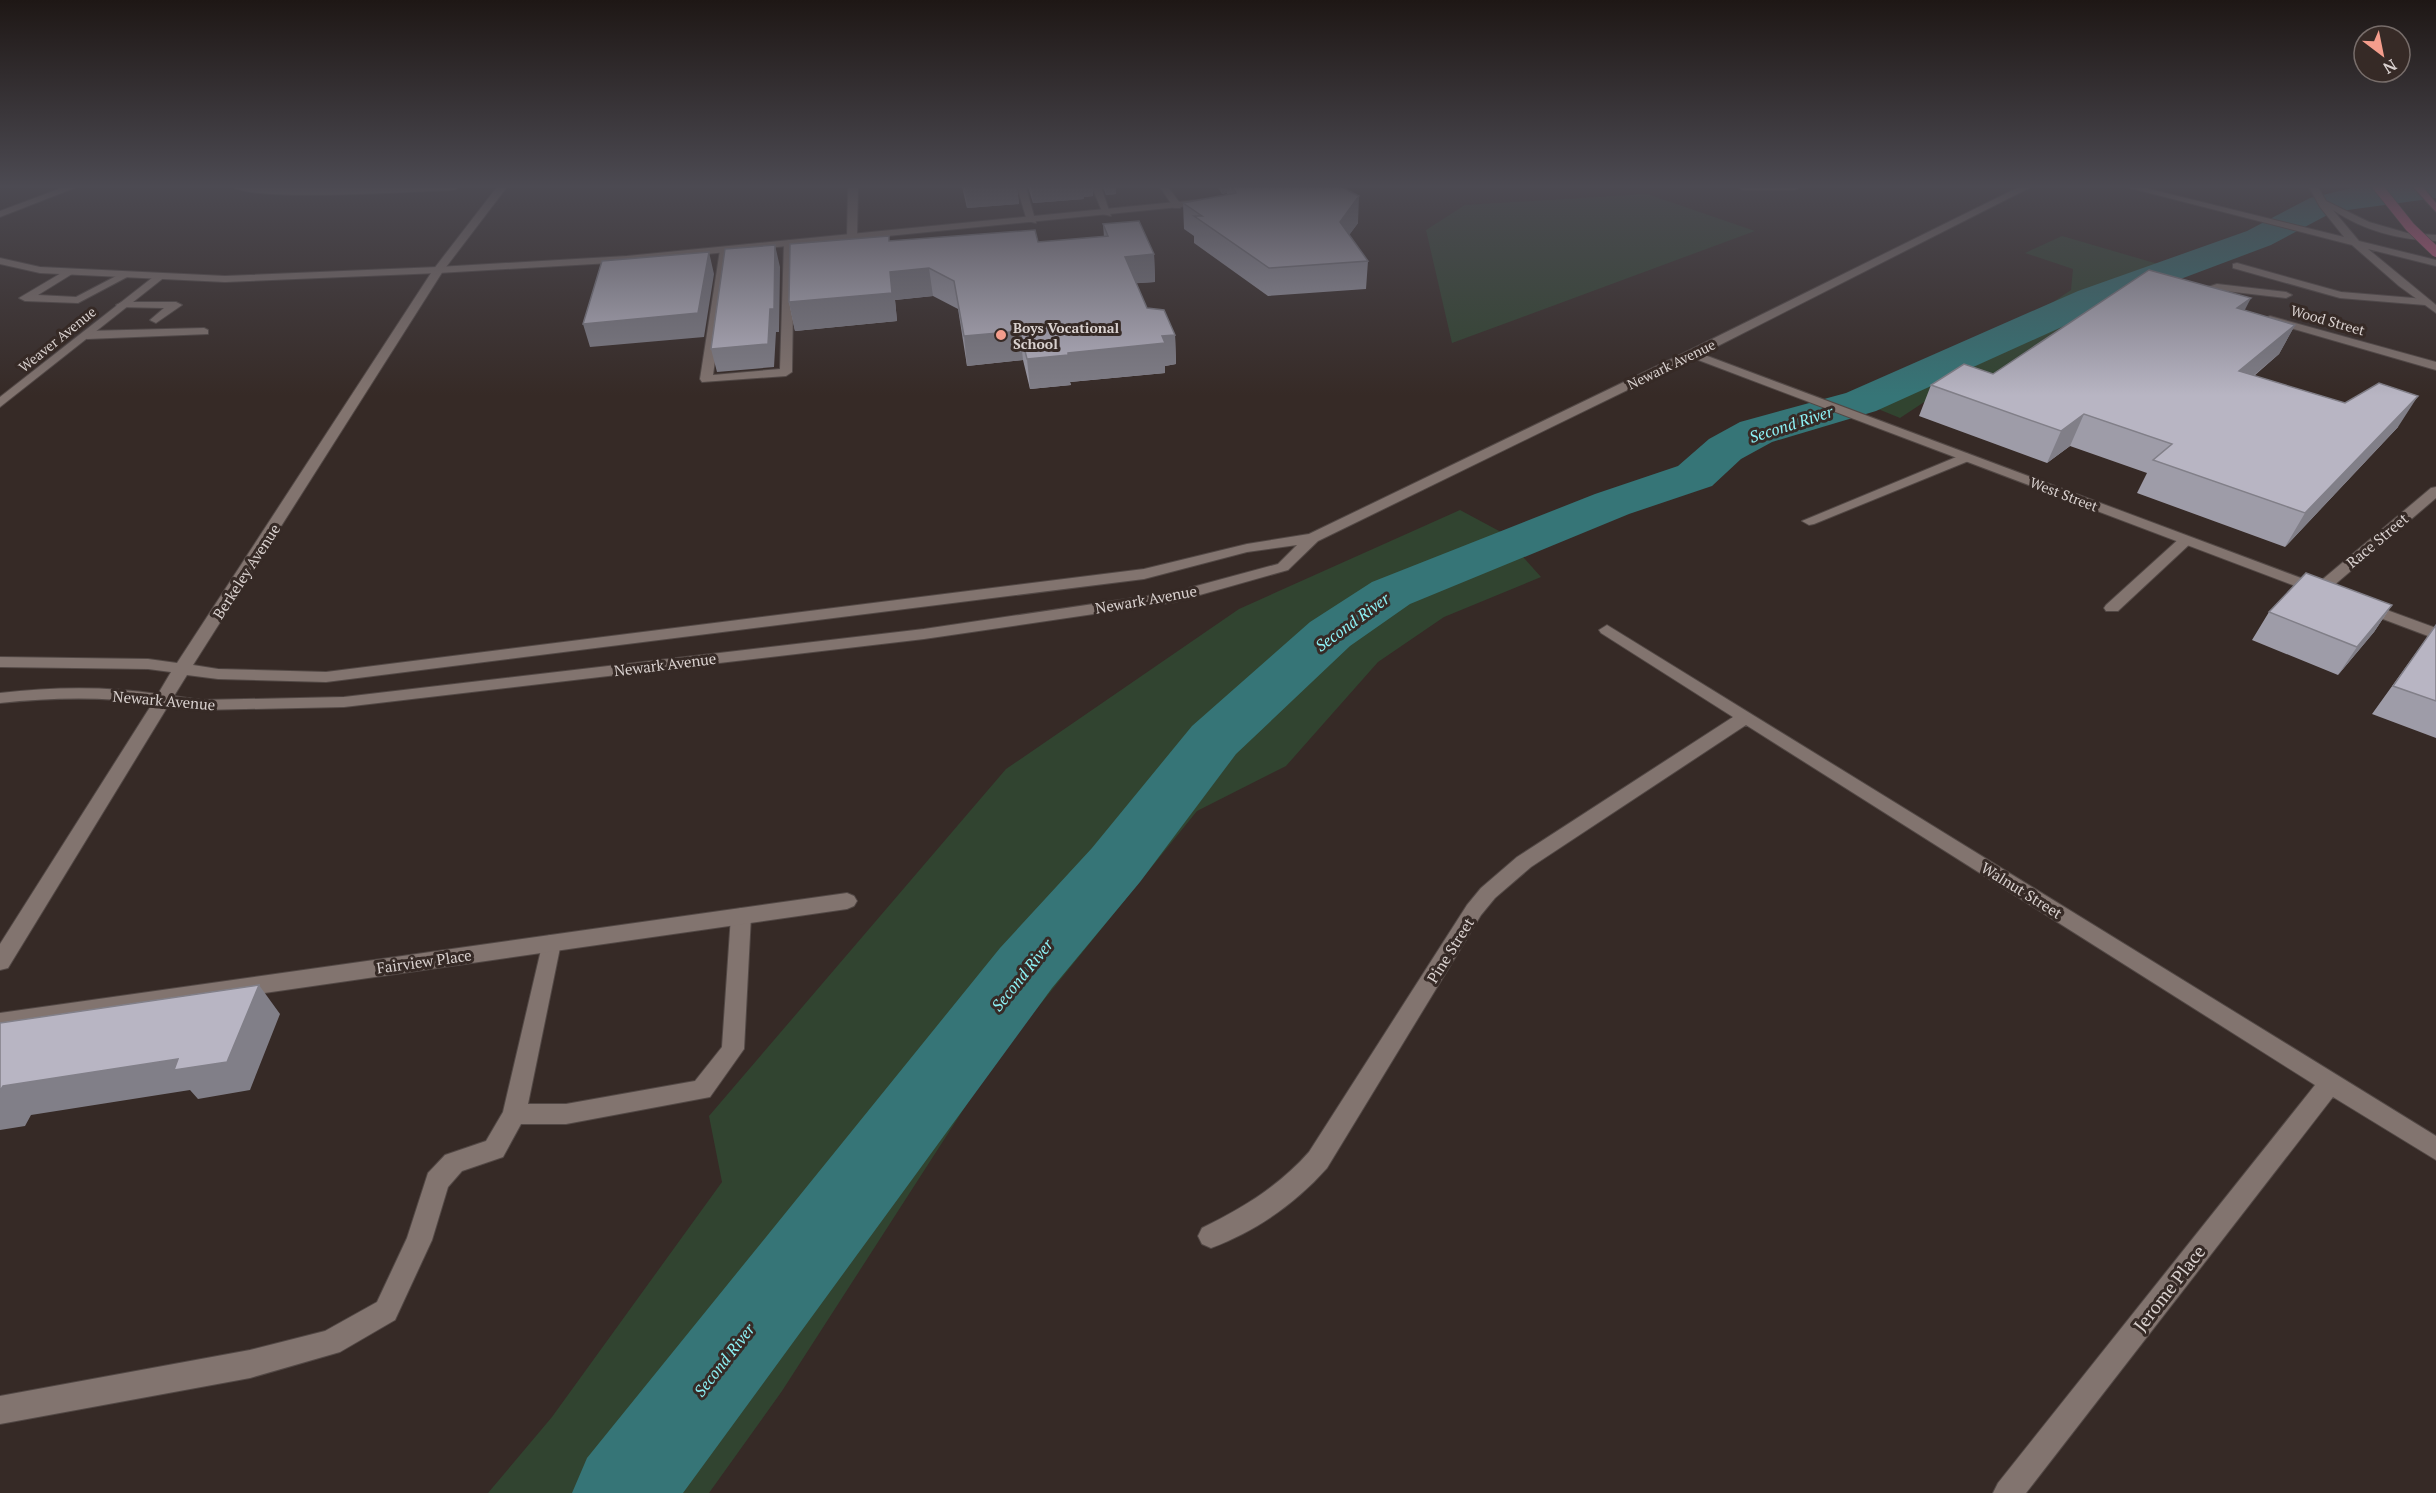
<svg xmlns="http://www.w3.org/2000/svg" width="2436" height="1493" font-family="'PT Serif',serif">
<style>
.green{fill:#314430}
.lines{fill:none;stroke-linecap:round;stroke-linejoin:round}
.river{fill:#367577;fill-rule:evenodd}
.service-casing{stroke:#524845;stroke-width:2}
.minor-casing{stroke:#524845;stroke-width:2}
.secondary-casing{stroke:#524845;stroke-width:2}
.motorway-casing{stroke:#524845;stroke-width:2}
.service{fill:#82746f;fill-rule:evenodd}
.minor{fill:#82746f;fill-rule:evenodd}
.secondary{fill:#82746f;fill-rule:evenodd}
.motorway{fill:#dc5a8a;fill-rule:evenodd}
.motorway-bridge-casing{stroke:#524845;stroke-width:11;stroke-linecap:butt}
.motorway-bridge{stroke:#dc5a8a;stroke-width:10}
.wall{fill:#9e9ca8}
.shaded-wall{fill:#817f88}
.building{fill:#b8b5c3;stroke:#817f88;stroke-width:1.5}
.poi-dot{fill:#f49d8c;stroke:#362a26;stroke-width:2}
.labels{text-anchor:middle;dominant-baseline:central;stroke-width:6;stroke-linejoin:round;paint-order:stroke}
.far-street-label{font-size:14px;fill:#d9d1cf;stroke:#362a26}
.far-poi-label{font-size:14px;font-weight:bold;fill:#d9d1cf;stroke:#362a26;text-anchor:start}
.street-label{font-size:15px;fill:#d9d1cf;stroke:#362a26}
.water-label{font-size:16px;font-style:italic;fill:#8df1f5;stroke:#362a26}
.near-street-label{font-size:18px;fill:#d9d1cf;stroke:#362a26}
</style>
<rect width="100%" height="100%" fill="#362a26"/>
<path class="green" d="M 1647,194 L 1755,231 L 1452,343 L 1426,230 L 1465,205 Z
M 2062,236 L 2158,264 L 2125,299 L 1973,397 L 1947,387 L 1900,418 L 1861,402 L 1986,347 L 2071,290 L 2073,269 L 2025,253 Z
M 1460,510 L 1501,532 L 1541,577 L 1444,617 L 1378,662 L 1286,766 L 1197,811 L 996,1059 L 782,1391 L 709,1493 L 488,1493 L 552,1417 L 722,1182 L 709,1116 L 1006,769 L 1239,609 Z"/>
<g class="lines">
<path class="river" d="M 2372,187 L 2436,187 L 2436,198 L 2333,212 L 2271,245 L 2106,307 L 1876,411 L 1772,442 L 1741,459 L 1712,486 L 1629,514 L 1410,604 L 1350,646 L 1236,754 L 1140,882 L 1052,988 L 683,1493 L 572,1493 L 587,1458 L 1000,948 L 1092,848 L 1192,726 L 1310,622 L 1372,582 L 1595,494 L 1678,466 L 1709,439 L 1740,422 L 1846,393 L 2078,291 L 2247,231 L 2310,198 L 2352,188 Z"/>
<g class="service-casing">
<path id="service" d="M 1017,187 L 1026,187 L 1036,223 L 1027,221 Z
M 1092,187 L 1101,187 L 1111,216 L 1103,214 Z
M 1160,187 L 1168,187 L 1182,206 L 1180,208 L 1174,208 Z
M 1738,187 L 1800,187 L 1795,190 L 1743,190 Z
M 789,240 L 794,243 L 792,372 L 786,376 L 702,382 L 700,379 L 720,250 L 725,247 L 730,250 L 713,375 L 780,369 L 784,243 Z
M 2237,263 L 2341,292 L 2425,299 L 2431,302 L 2425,305 L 2340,298 L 2233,268 L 2233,264 Z
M 68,269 L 72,270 L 72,274 L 38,295 L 76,297 L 120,274 L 129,276 L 78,303 L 25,301 L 19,298 Z
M 2217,284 L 2286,292 L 2292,295 L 2286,298 L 2217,290 L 2189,298 L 2183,295 Z
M 122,302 L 176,302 L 182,305 L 156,323 L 150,320 L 164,308 L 118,307 L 116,305 Z
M 204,328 L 208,330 L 208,334 L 87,339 L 81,335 L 87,331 Z
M 1966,453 L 1973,457 L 1971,460 L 1814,524 L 1809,525 L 1802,521 Z
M 2186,536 L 2193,540 L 2191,543 L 2118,611 L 2106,611 L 2104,608 L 2106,605 L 2181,537 Z
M 741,908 L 748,911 L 751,916 L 744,1049 L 710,1097 L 566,1124 L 521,1124 L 503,1157 L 462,1171 L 448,1187 L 432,1240 L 395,1320 L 340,1352 L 250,1378 L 0,1424 L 0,1396 L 250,1350 L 325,1331 L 377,1302 L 407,1238 L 428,1173 L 445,1155 L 486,1141 L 503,1112 L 544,937 L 551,935 L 558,937 L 561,943 L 528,1104 L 566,1104 L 695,1081 L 722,1047 L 731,916 L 734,911 Z"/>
</g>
<g class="minor-casing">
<path id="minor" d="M 64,187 L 77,187 L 0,217 L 0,211 Z
M 233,187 L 459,187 L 454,190 C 419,191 255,202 233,187 Z
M 497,187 L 507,187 L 443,271 L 193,665 L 218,669 L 326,672 L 1144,569 L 1247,544 L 1309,534 L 1688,351 L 2019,187 L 2031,187 L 1702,354 L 2317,584 L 2431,488 L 2436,487 L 2436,498 L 2325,593 L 2319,595 L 1693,358 L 1318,541 L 1288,570 L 1175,602 L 924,639 L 344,707 L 201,710 L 168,706 L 8,968 L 0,970 L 0,944 L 152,704 C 102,696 50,698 0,703 L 0,693 C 52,687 106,686 158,694 L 171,672 L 148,669 L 0,667 L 0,657 L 148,659 L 177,663 L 433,270 ZM 1297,545 L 1278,564 L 1174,592 L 924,629 L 344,697 L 201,700 L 174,696 L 187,675 L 218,679 L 326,682 L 1144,579 L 1247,552 Z
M 848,187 L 858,187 L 857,238 L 852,241 L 847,238 Z
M 157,274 L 166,276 L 0,407 L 0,397 Z
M 2270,316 L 2436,362 L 2436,370 L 2266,321 L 2264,319 Z
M 2365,602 L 2436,628 L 2436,639 L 2359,610 L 2357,607 Z
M 1607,625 L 2436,1136 L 2436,1160 L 2333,1097 L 2026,1493 L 1993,1493 L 1998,1483 L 2315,1085 L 1746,725 L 1531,867 L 1495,898 L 1481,915 L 1327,1168 C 1295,1204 1256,1231 1211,1248 L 1202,1244 L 1198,1236 L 1202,1228 C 1243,1208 1279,1186 1309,1152 L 1467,905 L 1481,888 L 1517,857 L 1733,717 L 1601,633 L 1599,630 Z
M 847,893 L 854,896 L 857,901 L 854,906 L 847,909 L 0,1031 L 0,1013 Z"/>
</g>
<g class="secondary-casing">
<path id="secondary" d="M 2126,187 L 2141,187 L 2344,237 L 2320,207 L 2309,187 L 2318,187 L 2326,201 L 2369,222 L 2407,233 L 2436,235 L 2436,241 C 2400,240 2364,231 2333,210 L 2359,241 L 2436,260 L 2436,266 L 2368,249 L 2436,305 L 2436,313 L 2399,286 L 2352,245 Z
M 1206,199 L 1211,202 L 1209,204 L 627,262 L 438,273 L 225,282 L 40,273 L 0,264 L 0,258 L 40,267 L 225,276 L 438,267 L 627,256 Z"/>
</g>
<g class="motorway-casing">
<path id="motorway" d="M 2413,187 L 2423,187 L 2436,203 L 2436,212 Z"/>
</g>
<use href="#service" class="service"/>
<use href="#minor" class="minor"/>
<use href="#secondary" class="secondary"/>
<use href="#motorway" class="motorway"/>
<g class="motorway-bridge-casing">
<path id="motorway-bridge" d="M 2378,187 L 2410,227 L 2436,252"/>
</g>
<use href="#motorway-bridge" class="motorway-bridge"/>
</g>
<path class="wall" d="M 962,187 L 1017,187 L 1019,204 L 967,208 Z
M 1028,187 L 1093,187 L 1093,196 L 1084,197 L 1084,199 L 1033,203 Z
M 1103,187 L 1116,187 L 1116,194 L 1106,195 Z
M 1218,187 L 1342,187 L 1358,223 L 1349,235 L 1368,261 L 1366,289 L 1268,296 L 1194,243 L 1194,236 L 1184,229 L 1183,203 L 1227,195 L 1227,193 L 1222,194 Z
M 1103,224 L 1154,254 L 1155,282 L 1136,283 L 1147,308 L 1175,335 L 1176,364 L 1165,366 L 1165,373 L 1070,382 L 1071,385 L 1030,389 L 1023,360 L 967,366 L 958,309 L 933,296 L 895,300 L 897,321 L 795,331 L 789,302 L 889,241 L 1038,242 L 1104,237 Z
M 2244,310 L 2295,325 L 2279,354 L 2254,376 L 2398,427 L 2285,547 L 2137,493 L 2147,473 L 2070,446 L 2047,463 L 1919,416 L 1931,385 L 1993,374 Z
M 2392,605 L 2374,632 L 2338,675 L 2252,640 L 2269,612 Z
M 2436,625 L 2436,738 L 2372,714 Z"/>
<path class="shaded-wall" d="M 978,187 L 1017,187 L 1019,204 L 967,208 L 965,188 Z
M 1031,187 L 1093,187 L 1093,196 L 1084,197 L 1084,199 L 1033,203 Z
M 1106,187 L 1116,187 L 1116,194 L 1106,195 Z
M 1222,187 L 1227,187 L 1227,193 L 1222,194 Z
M 1359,196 L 1358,223 L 1339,249 L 1340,222 Z
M 775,245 L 780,267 L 779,332 L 776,332 L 774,367 L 717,372 L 711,349 L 770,309 Z
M 709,252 L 714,274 L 704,337 L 590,347 L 583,324 Z
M 1154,254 L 1155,282 L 1126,284 L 1125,257 Z
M 929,268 L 933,296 L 895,300 L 897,321 L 795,331 L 789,302 L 890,272 Z
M 2251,298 L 2236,327 L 2237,308 Z
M 2295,325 L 2279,354 L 2222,402 L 2239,371 Z
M 1020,331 L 1023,360 L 967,366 L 964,336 Z
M 1175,335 L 1176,364 L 1165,366 L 1165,373 L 1070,382 L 1071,385 L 1030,389 L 1027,359 L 1162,336 Z
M 2418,396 L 2398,427 L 2285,547 L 2305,513 Z
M 2084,414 L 2070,446 L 2047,463 L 2061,431 Z
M 2392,605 L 2374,632 L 2338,675 L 2357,647 Z
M 259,985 L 280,1014 L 250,1090 L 198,1099 L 190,1090 L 31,1115 L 25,1126 L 0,1130 L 0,1091 L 3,1086 Z"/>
<path class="building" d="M 1232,187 L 1342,187 L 1359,196 L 1340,222 L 1368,261 L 1269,268 L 1194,216 L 1202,216 L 1183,203 L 1236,193 Z
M 1139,221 L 1154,254 L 1125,257 L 1147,308 L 1164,310 L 1175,335 L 1162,336 L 1165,343 L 1068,353 L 1068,355 L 1027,359 L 1020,331 L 964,336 L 954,281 L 929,268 L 890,272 L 892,293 L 789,302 L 790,244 L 889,236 L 889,241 L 1035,230 L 1038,242 L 1108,236 L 1103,224 Z
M 775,245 L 774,309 L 770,309 L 768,344 L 711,349 L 725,249 Z
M 709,252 L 698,313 L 583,324 L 602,261 Z
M 2149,270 L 2251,298 L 2237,308 L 2295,325 L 2239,371 L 2345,403 L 2379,383 L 2418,396 L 2305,513 L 2153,460 L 2172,444 L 2084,414 L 2061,431 L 1931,385 L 1964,364 L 1993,374 Z
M 2306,573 L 2392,605 L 2357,647 L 2269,612 Z
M 2436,625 L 2436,701 L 2393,686 Z
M 259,985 L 227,1062 L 174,1070 L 178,1059 L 3,1086 L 0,1091 L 0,1023 Z"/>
<linearGradient id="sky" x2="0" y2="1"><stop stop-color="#1e1715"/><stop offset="0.47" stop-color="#4c4a52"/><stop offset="1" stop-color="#4c4a52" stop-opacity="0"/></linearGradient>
<rect width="2436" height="396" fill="url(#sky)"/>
<circle class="poi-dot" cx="1001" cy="335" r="6"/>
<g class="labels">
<g class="far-street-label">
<text transform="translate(2328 320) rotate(16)">Wood Street</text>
<text transform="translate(57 339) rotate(-39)">Weaver Avenue</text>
<text transform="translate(1671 364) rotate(-26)">Newark Avenue</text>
<text transform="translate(2064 494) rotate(21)">West Street</text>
</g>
<g class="far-poi-label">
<text x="1013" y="327">Boys Vocational<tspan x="1013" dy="16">School</tspan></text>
</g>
<g class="street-label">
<text transform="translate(2377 540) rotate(-40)">Race Street</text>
<text transform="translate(246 571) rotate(-57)">Berkeley Avenue</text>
<text transform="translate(1146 599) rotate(-10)">Newark Avenue</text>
<text transform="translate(665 664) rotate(-7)">Newark Avenue</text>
<text transform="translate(164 700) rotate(5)">Newark Avenue</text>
<text transform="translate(2022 890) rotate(32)">Walnut Street</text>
<text transform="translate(1450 950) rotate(-58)">Pine Street</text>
<text transform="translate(424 961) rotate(-8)">Fairview Place</text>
</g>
<g class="water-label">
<text transform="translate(1791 424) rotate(-18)">Second River</text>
<text transform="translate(1352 622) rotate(-36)">Second River</text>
<text transform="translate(1022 975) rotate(-51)">Second River</text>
<text transform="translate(724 1360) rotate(-52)">Second River</text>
</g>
<g class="near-street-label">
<text transform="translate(2169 1288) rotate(-52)">Jerome Place</text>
</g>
</g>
<g transform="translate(2382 54) rotate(148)"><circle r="28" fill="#362a26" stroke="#776d6a" stroke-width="1.5"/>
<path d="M0-4.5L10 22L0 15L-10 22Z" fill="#f49d8c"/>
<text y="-9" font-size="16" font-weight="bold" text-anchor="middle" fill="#d9d1cf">N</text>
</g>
</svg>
